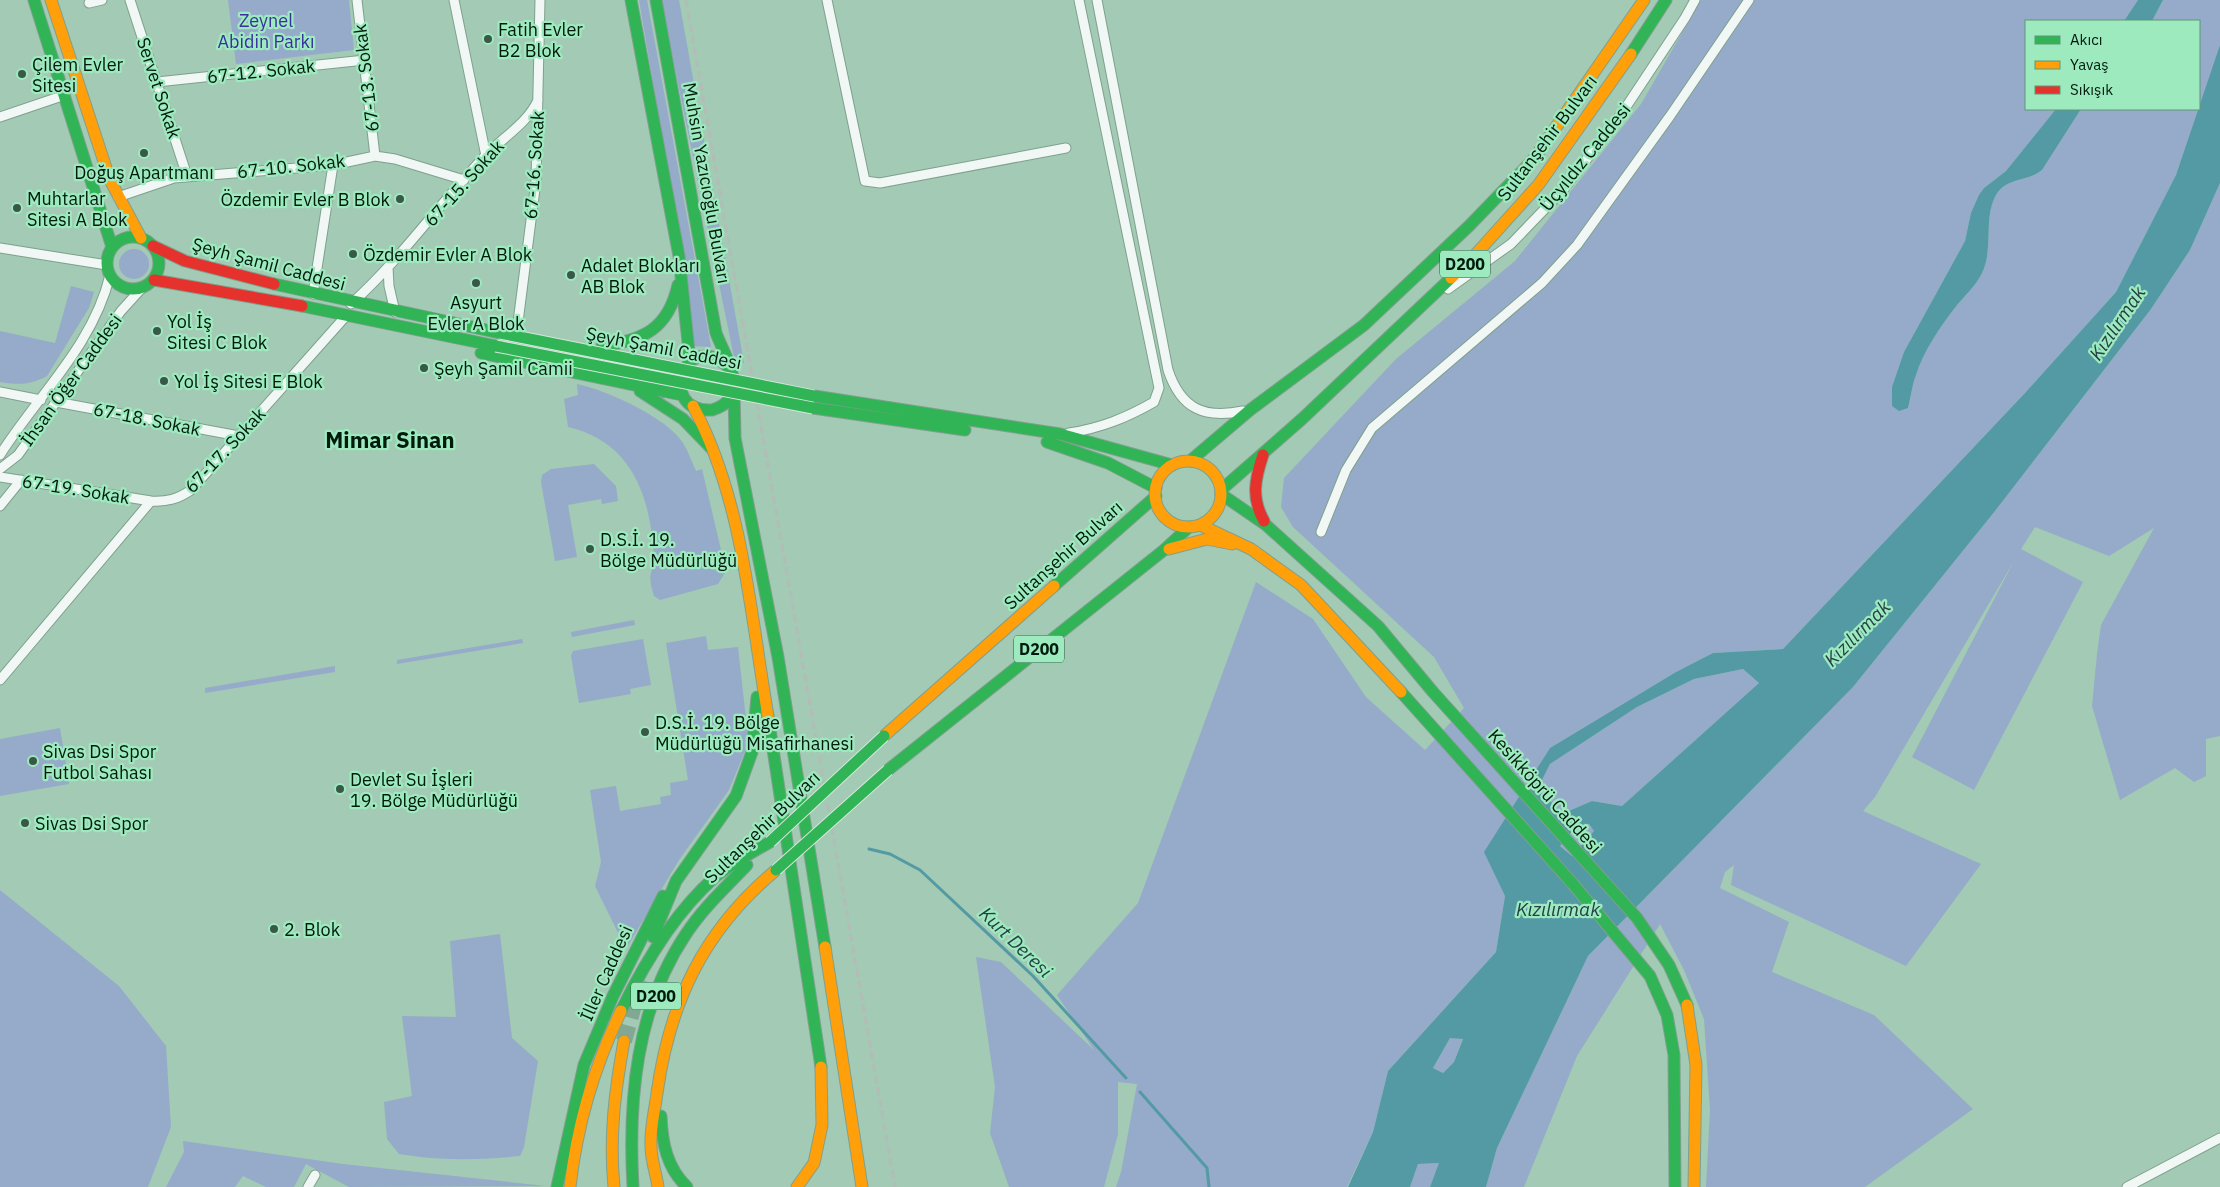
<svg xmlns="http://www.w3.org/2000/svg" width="2220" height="1187" font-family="'IBM Plex Sans',sans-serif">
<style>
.green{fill:#95abc9}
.water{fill:#549aa4;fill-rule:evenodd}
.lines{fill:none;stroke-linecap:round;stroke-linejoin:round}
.stream{stroke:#549aa4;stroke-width:3}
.highway-tunnel{stroke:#82a793;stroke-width:16;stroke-dasharray:16 8;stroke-linecap:butt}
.street-casing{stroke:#7fa08e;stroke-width:11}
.fast-casing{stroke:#7fa08e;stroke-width:13}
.slow-casing{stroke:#7fa08e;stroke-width:13}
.jam-casing{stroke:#7fa08e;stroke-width:13}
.street{stroke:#f1f7f4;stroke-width:9}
.fast{stroke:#30b455;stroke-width:11}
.slow{stroke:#ff9f0a;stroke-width:11}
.jam{stroke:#e5322d;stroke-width:11}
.rail{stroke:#b2bdb7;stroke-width:3;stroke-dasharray:8 4;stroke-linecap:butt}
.fast-bridge-casing{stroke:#d5e7dd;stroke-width:13;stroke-linecap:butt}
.fast-bridge{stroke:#30b455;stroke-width:11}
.poi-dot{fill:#395847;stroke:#9deabf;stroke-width:2}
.labels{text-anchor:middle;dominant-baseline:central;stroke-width:4.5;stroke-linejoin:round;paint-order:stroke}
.shield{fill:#9deabf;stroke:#2f5942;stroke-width:1}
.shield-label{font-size:16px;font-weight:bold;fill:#001b0d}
.park-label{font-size:18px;fill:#3a2ea0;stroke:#9deabf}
.poi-label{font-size:18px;fill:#001b0d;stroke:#9deabf;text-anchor:start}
.street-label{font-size:18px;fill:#001b0d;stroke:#9deabf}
.water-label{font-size:19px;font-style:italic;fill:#264048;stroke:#9deabf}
.district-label{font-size:22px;font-weight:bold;fill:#001b0d;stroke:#9deabf}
</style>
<rect width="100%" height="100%" fill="#a2cab4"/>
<path class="green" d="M 228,0 L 349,0 L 354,50 L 236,64 Z
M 639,0 L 647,0 L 711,347 L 690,346 L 681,247 Z
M 661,0 L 679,0 L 744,363 L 735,362 Z
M 1701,0 L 2138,0 L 2124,21 L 2026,21 L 2026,109 L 2056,109 L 2006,171 L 1984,188 L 1971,213 L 1965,241 L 1904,352 L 1892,388 L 1908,408 C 1911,397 1912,385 1916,374 C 1923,352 1940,327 1954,309 C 1963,297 1976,286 1982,273 C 1994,249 1983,218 1996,195 C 2006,177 2028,182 2042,170 L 2081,109 L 2199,109 L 2199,21 L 2152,21 L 2163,0 L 2220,0 L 2220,45 L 2219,50 L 2176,175 L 2116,292 L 2025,393 L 1783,649 L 1713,653 L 1676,672 L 1550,748 L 1485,852 L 1505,896 L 1496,952 L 1388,1071 L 1373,1132 L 1347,1187 L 1116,1187 L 1121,1172 L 1137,1084 L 1118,1082 L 1118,1134 L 1104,1187 L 1009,1187 L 990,1133 L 995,1087 L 976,957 L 1001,962 L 1094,1050 L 1057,995 L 1138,903 L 1256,582 L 1313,619 L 1366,697 L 1425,750 L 1464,708 L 1434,657 L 1293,527 L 1281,507 L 1284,478 L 1396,359 L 1515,261 L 1641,104 Z
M 2220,183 L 2220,736 L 2206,739 L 2206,776 L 2194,782 L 2175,768 L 2120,800 L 2092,706 L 2097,654 L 2101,625 L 2154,528 L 2109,556 L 2035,527 L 2021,549 L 2083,582 L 1974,790 L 1912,757 L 2014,561 L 1875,797 L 1863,811 L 1981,864 L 1906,966 L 1731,885 L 1734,865 L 1725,872 L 1720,888 L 1789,922 L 1772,972 L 1874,1015 L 1973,1109 L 1865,1187 L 1706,1187 L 1710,1110 L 1704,1019 L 1684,970 L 1660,924 L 1577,1056 L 1524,1187 L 1486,1187 L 1497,1148 L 1588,956 L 1853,687 L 1995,511 L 2151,309 L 2190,250 Z
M119 264a15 15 0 1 1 30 0a15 15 0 1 1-30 0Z
M 71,286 L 94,292 L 89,308 L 47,376 C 31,385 17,385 0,382 L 0,331 L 55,343 Z
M 577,384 C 606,390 668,418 683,443 C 688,451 692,462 696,471 L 702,469 L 726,571 L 718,584 L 660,600 L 654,596 C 652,589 649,580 651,573 C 652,568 654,564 654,559 C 651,498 633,442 568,427 L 564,399 L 578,395 Z
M 594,464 L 616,486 L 618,501 L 602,504 L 601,499 L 568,505 L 577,557 L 555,561 L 541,482 L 542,475 L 551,469 Z
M 634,620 L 635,625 L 572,637 L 571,632 Z
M 706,636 L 708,650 L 738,647 L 748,737 L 745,751 L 729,790 L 679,860 L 626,949 L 595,886 L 601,862 L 590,790 L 616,786 L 620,811 L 661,804 L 660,797 L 671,795 L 670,783 L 688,780 L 666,643 Z
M 522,639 L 523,643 L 397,664 L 397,660 Z
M 643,639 L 651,685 L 630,689 L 631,694 L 579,703 L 571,656 L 573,651 Z
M 335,666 L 335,672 L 205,693 L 205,688 Z
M 1743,669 L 1759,683 L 1622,806 L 1592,801 L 1562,814 L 1538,788 L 1550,764 L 1637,707 L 1694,679 Z
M 60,728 L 69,784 L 0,796 L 0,739 Z
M 1589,824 L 1594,831 L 1572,856 L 1559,845 L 1577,825 Z
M 0,890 L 119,986 L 166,1046 L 171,1127 L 148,1187 L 0,1187 Z
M 500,934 L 512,1038 L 538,1061 L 524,1147 L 520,1156 C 477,1160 441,1161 399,1154 L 387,1139 L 384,1102 L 412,1096 L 402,1016 L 456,1017 L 450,941 Z
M 1450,1038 L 1463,1038 L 1454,1062 L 1443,1073 L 1433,1068 Z
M 183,1141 L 343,1164 L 546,1186 L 349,1187 L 306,1164 L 294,1187 L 266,1187 L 243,1176 L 235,1187 L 166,1187 L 184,1152 Z
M 1440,1163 L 1430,1187 L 1410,1187 L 1418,1164 Z"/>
<path class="water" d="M 2138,0 L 2163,0 L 2152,21 L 2124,21 Z
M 2220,45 L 2220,183 L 2190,250 L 2151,309 L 1995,511 L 1853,687 L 1588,956 L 1497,1148 L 1486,1187 L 1430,1187 L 1439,1163 L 1418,1164 L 1410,1187 L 1348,1187 L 1373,1132 L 1388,1071 L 1496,952 L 1505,896 L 1484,852 L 1550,748 L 1676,672 L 1713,653 L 1783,649 L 2025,393 L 2116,292 L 2176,175 ZM 1743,669 L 1759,683 L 1622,806 L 1592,801 L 1562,814 L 1538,788 L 1550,764 L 1637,707 L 1694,679 ZM 1589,824 L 1594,831 L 1572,856 L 1560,846 L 1577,825 ZM 1450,1038 L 1463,1039 L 1454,1062 L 1443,1073 L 1433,1068 Z
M 2056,109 L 2081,109 L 2042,170 C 2028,182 2006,177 1996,195 C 1983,218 1994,249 1982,273 C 1976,286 1963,297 1954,309 C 1940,327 1923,352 1916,375 C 1912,385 1911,397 1908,408 L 1899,411 L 1892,406 L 1892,387 L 1904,352 L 1965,241 L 1971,213 L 1979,195 L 1984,188 L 2006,171 Z"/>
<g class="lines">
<path class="stream" d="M 869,849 L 890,854 L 920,870 L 1033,976 L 1126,1078
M 1140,1092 L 1207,1168 L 1209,1187"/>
<path class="highway-tunnel" d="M 624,1041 L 641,980"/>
<g class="street-casing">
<path id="street" d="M 130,0 L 187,176
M 357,0 L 375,156
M 454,0 L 486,156
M 827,0 L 865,181 L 880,183 L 1066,148
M 1097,0 L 1168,370 C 1181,409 1204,419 1243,411
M 89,3 L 102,0
M 157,82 L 365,60
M 0,117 L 65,95
M 118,197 L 174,178 L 333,165 L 375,156 L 395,159 L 464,180
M 0,248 L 107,265
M 388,267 L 389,286 L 395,312
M 1448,289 L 1511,244 L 1564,189 L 1624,110 L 1685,18 L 1695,0
M 313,294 L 333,165
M 351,304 C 401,259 439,204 485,156 C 502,138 528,123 538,100
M 517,330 L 536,181 L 540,0
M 0,392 L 41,400
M 56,402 L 239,436
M 1069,433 C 1101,428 1126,418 1154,402 L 1159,388 L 1079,0
M 0,455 C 38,395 93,346 110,275
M 0,469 L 18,455 L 121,311 L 141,289
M 0,477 L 151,501 C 167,502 178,499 191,490 L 345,317
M 0,506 L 21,480
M 1321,532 L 1346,470 L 1372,428 L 1542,283 L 1577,245 L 1670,116 L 1749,0
M 0,680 L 151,501
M 308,1187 L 315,1175
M 2127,1187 L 2220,1138"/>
</g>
<g class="fast-casing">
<path id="fast" d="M 34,0 L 112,247
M 631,0 L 679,256 L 690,361
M 656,0 L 716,333 C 725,357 753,398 712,410 C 654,413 686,321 732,371
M 1631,54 L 1666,0
M107 263a26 26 0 1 1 52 0a26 26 0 1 1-52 0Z
M 274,284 L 500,333
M 302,306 L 496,346
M 602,346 C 644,340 668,329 678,285
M 481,353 L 682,395
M 734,389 L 735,438 L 778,657 L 825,947
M 640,391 L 683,419 L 711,448
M 814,396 L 1060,434 L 1172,465
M 813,408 L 965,430
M 1047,442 L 1108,463 L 1156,488
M 1190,461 L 1250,410 L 1364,325 L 1469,226 L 1527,166
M 1221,490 L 1302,419 L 1451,278
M 1221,494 L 1266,525 L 1378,626 L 1433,692 L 1637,918 L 1669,965 L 1687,1005
M 1054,586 L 1156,496
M 1401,692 L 1573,884 L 1650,976 L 1667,1015 L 1674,1055 L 1675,1187
M 768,716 L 821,1067
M 888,770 L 1164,550 L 1189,527
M 653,937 L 676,881 L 736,796 L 752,752 L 757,697
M 621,1011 C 644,964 675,912 715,877 C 732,863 751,853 770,842
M 661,1116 C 662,1143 667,1168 687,1187
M 557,1187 L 584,1065 L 613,996 L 663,896
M 633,1187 C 628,1100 636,1008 686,934 C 703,908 726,887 747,865"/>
</g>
<g class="slow-casing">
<path id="slow" d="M 51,0 L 110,180 L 141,238
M 1527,166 L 1536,156 L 1644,0
M 1451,278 L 1476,254 L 1539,184 L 1631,54
M 693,406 C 743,500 750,612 768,716
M1155 494a33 33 0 1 1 66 0a33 33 0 1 1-66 0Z
M 1200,525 L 1251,549 L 1301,585 L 1401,692
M 1169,549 L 1207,539 L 1232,544
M 884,736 L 1054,586
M 825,947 L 862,1187
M 1687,1005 L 1696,1065 L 1694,1187
M 570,1187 C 577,1124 594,1067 621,1011
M 614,1187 C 609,1137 615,1090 624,1041
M 658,1187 C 656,1173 651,1160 651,1146 C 650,1128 655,1110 657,1093 C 670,1001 704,930 776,870
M 797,1187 L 814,1163 L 822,1125 L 821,1067"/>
</g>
<g class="jam-casing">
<path id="jam" d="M 153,246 L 185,261 L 274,284
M 154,280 L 302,306
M 1263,455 C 1255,479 1251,498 1264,521"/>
</g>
<use href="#street" class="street"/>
<use href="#fast" class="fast"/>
<use href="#slow" class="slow"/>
<use href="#jam" class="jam"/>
<path class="rail" d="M 686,0 L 895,1187"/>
<g class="fast-bridge-casing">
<path id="fast-bridge" d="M 500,333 L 814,396
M 496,346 L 813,408
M 770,842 L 884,736
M 776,870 L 888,770"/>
</g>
<use href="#fast-bridge" class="fast-bridge"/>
</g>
<g class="poi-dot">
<circle cx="488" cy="39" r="5"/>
<circle cx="22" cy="74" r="5"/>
<circle cx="144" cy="153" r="5"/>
<circle cx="400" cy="199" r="5"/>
<circle cx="17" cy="208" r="5"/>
<circle cx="353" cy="254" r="5"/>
<circle cx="571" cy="275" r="5"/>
<circle cx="476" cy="283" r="5"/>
<circle cx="157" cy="331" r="5"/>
<circle cx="424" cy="368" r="5"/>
<circle cx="164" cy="381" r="5"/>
<circle cx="590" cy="549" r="5"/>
<circle cx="645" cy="732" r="5"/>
<circle cx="33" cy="761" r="5"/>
<circle cx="340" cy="789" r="5"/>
<circle cx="25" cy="823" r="5"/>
<circle cx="274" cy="929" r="5"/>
</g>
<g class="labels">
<g class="shield">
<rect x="1440" y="250.5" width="50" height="27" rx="4"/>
<rect x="1014" y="635.5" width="50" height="27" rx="4"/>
<rect x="631" y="982.5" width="50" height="27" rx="4"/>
</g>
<g class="shield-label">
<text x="1465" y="264">D200</text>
<text x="1039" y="649">D200</text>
<text x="656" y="996">D200</text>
</g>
<g class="park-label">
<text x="266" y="20">Zeynel<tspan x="266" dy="21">Abidin Parkı</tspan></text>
</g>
<g class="poi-label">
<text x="498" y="29">Fatih Evler<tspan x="498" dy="21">B2 Blok</tspan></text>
<text x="32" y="64">Çilem Evler<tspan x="32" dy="21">Sitesi</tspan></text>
<text x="144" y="172" text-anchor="middle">Doğuş Apartmanı</text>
<text x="27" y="198">Muhtarlar<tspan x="27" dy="21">Sitesi A Blok</tspan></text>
<text x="390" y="199" text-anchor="end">Özdemir Evler B Blok</text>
<text x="363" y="254">Özdemir Evler A Blok</text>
<text x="581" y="265">Adalet Blokları<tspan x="581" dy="21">AB Blok</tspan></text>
<text x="476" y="302" text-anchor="middle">Asyurt<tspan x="476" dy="21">Evler A Blok</tspan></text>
<text x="167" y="321">Yol İş<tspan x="167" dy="21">Sitesi C Blok</tspan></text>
<text x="434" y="368">Şeyh Şamil Camii</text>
<text x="174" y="381">Yol İş Sitesi E Blok</text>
<text x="600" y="539">D.S.İ. 19.<tspan x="600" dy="21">Bölge Müdürlüğü</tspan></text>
<text x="655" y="722">D.S.İ. 19. Bölge<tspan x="655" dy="21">Müdürlüğü Misafirhanesi</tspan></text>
<text x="43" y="751">Sivas Dsi Spor<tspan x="43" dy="21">Futbol Sahası</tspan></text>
<text x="350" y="779">Devlet Su İşleri<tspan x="350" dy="21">19. Bölge Müdürlüğü</tspan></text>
<text x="35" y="823">Sivas Dsi Spor</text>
<text x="284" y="929">2. Blok</text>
</g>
<g class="street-label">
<text transform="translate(261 71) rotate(-6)">67-12. Sokak</text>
<text transform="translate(366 78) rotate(-97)">67-13. Sokak</text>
<text transform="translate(159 88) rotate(72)">Servet Sokak</text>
<text transform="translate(1547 138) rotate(-53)">Sultanşehir Bulvarı</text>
<text transform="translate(1585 157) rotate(-51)">Üçyıldız Caddesi</text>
<text transform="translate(534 165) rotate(-86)">67-16. Sokak</text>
<text transform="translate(291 166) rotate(-6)">67-10. Sokak</text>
<text transform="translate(464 183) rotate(-48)">67-15. Sokak</text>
<text transform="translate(707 183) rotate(80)">Muhsin Yazıcıoğlu Bulvarı</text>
<text transform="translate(269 264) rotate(15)">Şeyh Şamil Caddesi</text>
<text transform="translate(664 348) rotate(11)">Şeyh Şamil Caddesi</text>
<text transform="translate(71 380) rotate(-54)">İhsan Öğer Caddesi</text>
<text transform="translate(147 419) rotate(11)">67-18. Sokak</text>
<text transform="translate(225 450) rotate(-47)">67-17. Sokak</text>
<text transform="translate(76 489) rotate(9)">67-19. Sokak</text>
<text transform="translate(1063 555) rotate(-42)">Sultanşehir Bulvarı</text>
<text transform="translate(1545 791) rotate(48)">Kesikköprü Caddesi</text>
<text transform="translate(762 827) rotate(-44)">Sultanşehir Bulvarı</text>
<text transform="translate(606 973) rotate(-66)">İller Caddesi</text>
</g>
<g class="water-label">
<text transform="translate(2117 323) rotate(-56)">Kızılırmak</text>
<text transform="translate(1857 633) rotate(-45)">Kızılırmak</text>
<text x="1558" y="909">Kızılırmak</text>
<text transform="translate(1016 942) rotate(44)">Kurt Deresi</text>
</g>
<g class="district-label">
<text x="390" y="439">Mimar Sinan</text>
</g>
</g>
<rect x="2025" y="20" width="175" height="90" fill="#9deabf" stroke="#5e9778"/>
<rect x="2035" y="36" width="25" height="8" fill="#30b455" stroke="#5e9778"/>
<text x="2070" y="45" font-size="15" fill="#001b0d">Akıcı</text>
<rect x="2035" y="61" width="25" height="8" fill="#ff9f0a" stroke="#5e9778"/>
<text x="2070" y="70" font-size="15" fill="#001b0d">Yavaş</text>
<rect x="2035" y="86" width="25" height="8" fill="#e5322d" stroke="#5e9778"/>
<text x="2070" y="95" font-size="15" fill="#001b0d">Sıkışık</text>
</svg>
